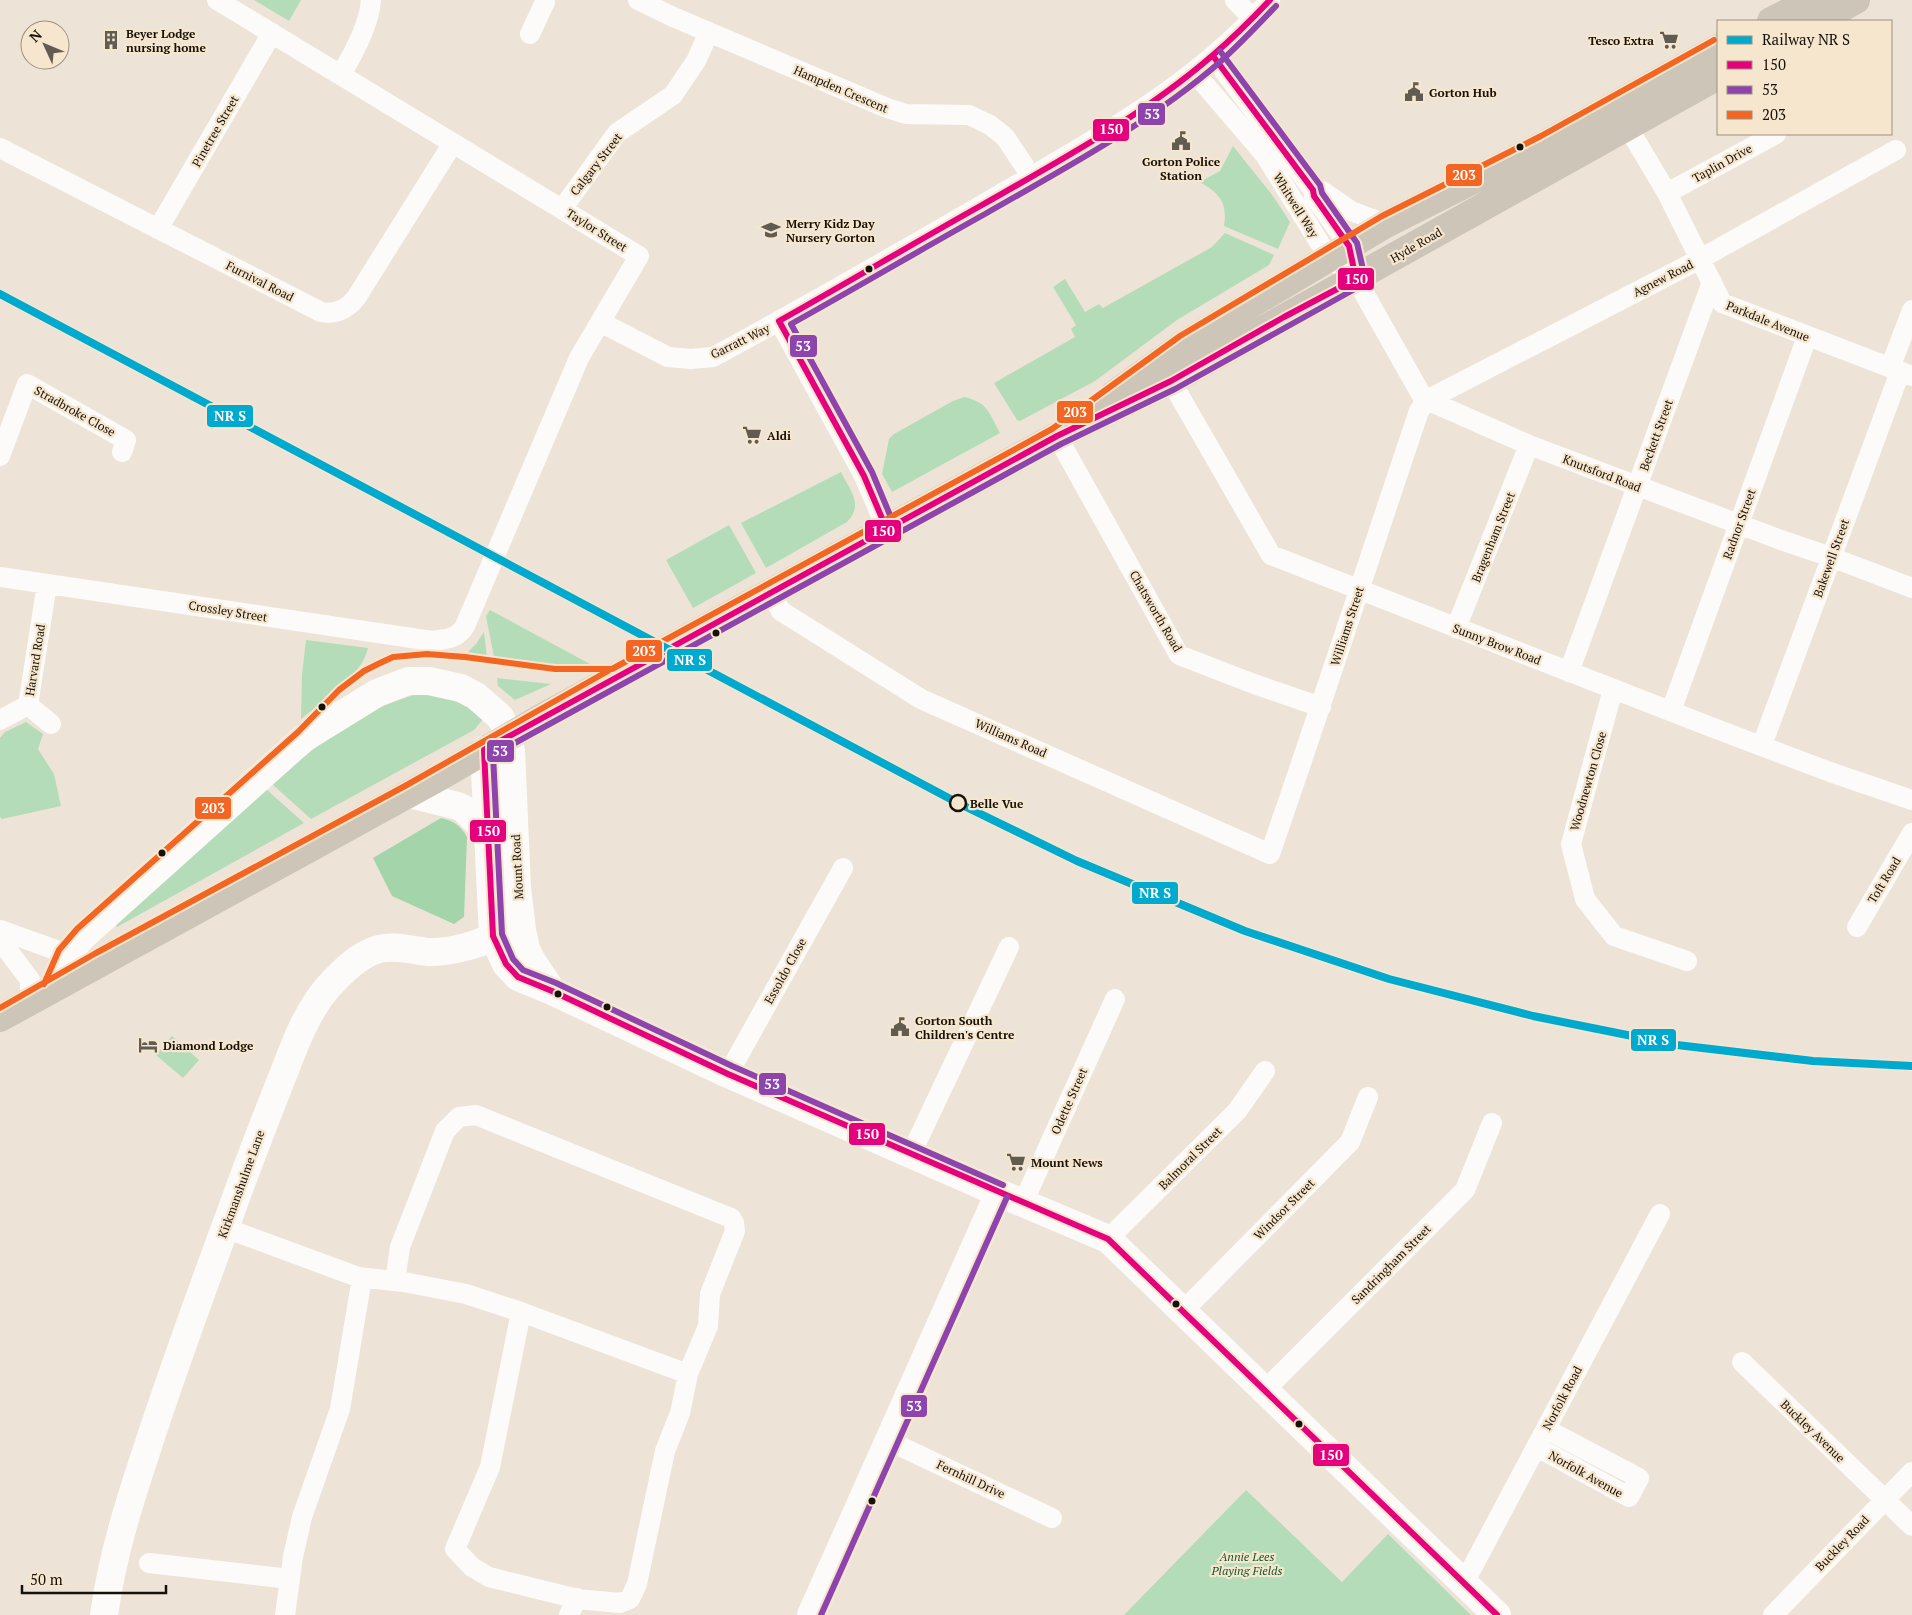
<svg xmlns="http://www.w3.org/2000/svg" width="1912" height="1615" font-family="'PT Serif',serif">
<style>
.green{fill:#b5dcb8}
.forest{fill:#a4d4aa}
.lines{fill:none;stroke-linecap:round;stroke-linejoin:round}
.street{stroke:#fcfbf9;stroke-width:20}
.secondary{stroke:#fcfbf9;stroke-width:28}
.highway{stroke:#cdc5b7;stroke-width:28}
.bus-1-casing{stroke:#f6e6ce;stroke-width:10}
.bus-2-casing{stroke:#f6e6ce;stroke-width:10}
.bus-3-casing{stroke:#f6e6ce;stroke-width:10}
.bus-1{stroke:#e5007d;stroke-width:6}
.bus-2{stroke:#8e44ad;stroke-width:6}
.bus-3{stroke:#f26522;stroke-width:6}
.rail-1-casing{stroke:#f6e6ce;stroke-width:11}
.rail-1{stroke:#00a9ce;stroke-width:8}
.bus-dot{fill:#161109;stroke:#f6e6ce;stroke-width:2}
.stop-dot{fill:#f6e6ce;stroke:#161109;stroke-width:2.5}
.labels{text-anchor:middle;dominant-baseline:central;stroke-width:4.5;stroke-linejoin:round;paint-order:stroke}
.poi-label{font-size:12px;font-weight:bold;fill:#161109;stroke:#f6e6ce;text-anchor:start}
.street-label{font-size:12px;fill:#161109;stroke:#f6e6ce}
.stop-label{font-size:12px;font-weight:bold;fill:#161109;stroke:#f6e6ce;text-anchor:start}
.park-label{font-size:12px;font-style:italic;fill:#13582e;stroke:#f6e6ce}
.line-badge{stroke:#f6e6ce;stroke-width:2}
.badge-label{font-size:14px;text-anchor:middle;font-weight:bold;fill:#fff}
</style>
<rect width="100%" height="100%" fill="#ede4d7"/>
<path class="green" d="M 254,0 L 301,0 L 289,21 Z
M 1233,146 L 1273,196 L 1290,222 L 1278,249 L 1224,226 C 1228,203 1219,193 1200,182 L 1220,171 Z
M 1225,233 L 1274,255 L 1269,265 L 1177,320 L 1095,381 L 1020,421 L 1017,420 L 994,383 L 1075,337 L 1071,329 L 1076,325 L 1053,287 L 1065,279 L 1085,312 L 1099,304 L 1103,308 L 1212,247 Z
M 964,397 C 988,402 989,413 1000,433 L 892,492 L 882,474 L 889,439 L 894,434 L 953,401 Z
M 841,472 C 850,490 864,505 847,522 L 766,568 L 741,523 Z
M 729,525 L 756,573 L 693,608 L 666,560 Z
M 490,610 L 590,664 L 561,667 L 494,657 L 486,616 Z
M 484,632 L 487,658 L 466,654 L 476,644 Z
M 306,640 L 368,648 C 362,676 322,702 301,719 L 302,674 Z
M 497,678 L 551,684 L 515,700 L 498,686 Z
M 417,694 C 442,694 465,703 484,718 L 474,730 L 311,819 L 272,784 C 297,762 334,731 363,715 C 381,706 398,700 417,694 Z
M 26,722 L 43,734 L 38,749 L 54,774 L 61,806 L 2,819 L 0,817 L 0,738 L 5,732 Z
M 266,789 L 304,823 L 117,927 L 115,924 Z
M 172,1036 L 199,1060 L 183,1078 L 156,1055 Z
M 1246,1490 L 1342,1582 L 1388,1534 L 1471,1615 L 1124,1615 Z"/>
<path class="forest" d="M 441,818 C 454,821 460,825 467,837 L 464,917 L 454,924 L 392,896 L 373,858 Z"/>
<g class="lines">
<path class="street" d="M 638,0 L 671,16 L 887,108 L 906,114 L 969,115 L 990,125 L 1005,137 L 1031,176
M 1235,0 L 1253,19
M 530,34 L 545,2
M 1213,56 L 1313,190 L 1314,196 L 1349,246 L 1356,279 L 1422,396 L 1427,400 L 1529,445 L 1781,540 L 1831,557 L 1912,588
M 1194,72 L 1265,155 L 1329,258 L 1339,265
M 341,74 C 354,53 369,26 371,0
M 1620,114 L 1667,193 L 1722,303 L 1912,376
M 0,148 L 321,312 C 336,315 347,309 356,298 L 453,143
M 1313,190 L 1322,191 L 1351,211 L 1386,224
M 1667,193 L 1776,134
M 562,209 L 617,133 L 673,95 L 696,61 L 709,32
M 158,229 L 272,33
M 779,321 L 864,476 L 887,530
M 600,322 L 668,357 L 691,359 L 713,357 C 806,307 897,254 989,201 C 1088,143 1193,88 1270,0
M 1890,368 L 1912,310
M 1171,381 L 1271,555 L 1711,727 L 1830,772 L 1912,800
M 1057,436 L 1179,655 L 1254,684 L 1321,707
M 0,456 L 27,384 L 126,440 L 122,452
M 0,577 L 432,641 C 447,639 457,639 465,626 L 579,358 L 639,256 L 217,0
M 770,593 L 781,611 L 921,699 L 1270,854 C 1321,707 1369,559 1419,411 L 1427,400 L 1700,259 L 1896,150
M 1456,628 L 1529,445
M 1569,672 L 1712,282
M 1613,689 L 1571,844 L 1585,899 L 1614,936 L 1687,961
M 28,705 L 51,724
M 1671,711 L 1807,337
M 0,720 L 28,705 L 47,584
M 1762,745 L 1900,372
M 1857,927 L 1912,833
M 0,930 L 67,954 L 79,957
M 0,940 L 30,980 L 30,1000
M 728,1074 L 843,868
M 911,1154 L 1009,947
M 1023,1203 L 1115,999
M 225,1228 L 358,1277 L 404,1282 L 466,1294 L 521,1312 L 688,1374
M 1108,1239 L 1237,1111 L 1265,1071
M 395,1281 L 400,1247 L 445,1131 L 459,1117 L 476,1115 L 731,1218 L 734,1223 L 735,1231 L 710,1294 L 708,1326 L 688,1374 L 680,1413 L 665,1451 L 637,1584 L 630,1599 L 620,1603 L 578,1599 L 489,1577 L 472,1567 L 455,1549 L 490,1467 L 521,1312
M 1183,1311 L 1350,1142 L 1368,1097
M 1742,1362 L 1912,1526
M 1265,1390 L 1465,1190 L 1492,1123
M 889,1441 L 1052,1518
M 1537,1447 L 1629,1497 L 1639,1478 L 1546,1429
M 149,1563 L 290,1579
M 1464,1583 L 1660,1214
M 285,1615 L 293,1557 L 302,1517 L 340,1409 L 362,1278
M 569,1615 L 577,1598
M 1773,1615 L 1912,1472"/>
<path class="secondary" d="M 484,750 L 493,936 L 506,964 L 518,977 L 552,991 L 728,1074 L 999,1193 L 1108,1239 L 1497,1615
M 409,794 L 458,806 L 464,809 L 489,834
M 52,988 L 67,954 L 83,936 L 304,738 L 377,693 L 408,681 L 429,681 L 461,688 L 476,696 L 500,717 L 506,728 L 511,751 L 517,888 L 522,930 L 526,949 L 532,961 L 552,991
M 104,1615 C 112,1556 130,1500 149,1443 C 176,1360 207,1277 237,1195 C 251,1156 266,1118 281,1080 C 294,1047 305,1014 328,987 C 342,972 358,955 379,949 C 395,945 412,950 428,952 C 447,953 494,943 504,927 C 510,916 513,900 517,888
M 811,1615 L 999,1193"/>
<path class="highway" d="M 1771,21 L 1812,0
M 1818,21 L 1856,0
M 1113,395 L 1184,344 L 1386,224 L 1545,144 L 1718,48
M 0,1018 L 443,775 L 539,719 L 1057,436 L 1171,381 L 1718,76"/>
<g class="bus-1-casing">
<path id="bus-1" d="M 1213,56 L 1313,190 L 1314,196 L 1349,246 L 1356,279 L 1284,317 L 1171,381 L 1057,436 L 484,750 L 493,936 L 506,964 L 518,977 L 552,991 L 728,1074 L 1108,1239 L 1497,1615
M 887,530 L 864,476 L 779,321 C 847,283 914,243 982,205 C 1061,160 1144,115 1213,55 C 1233,38 1252,19 1270,0"/>
</g>
<g class="bus-2-casing">
<path id="bus-2" d="M 895,527 L 872,472 L 791,324 C 856,288 920,250 985,214 C 1065,168 1150,123 1220,62 C 1240,44 1258,25 1276,6
M 1003,1185 L 732,1066 L 556,983 L 523,970 L 513,959 L 502,934 L 493,755 L 1061,444 L 1175,389 L 1362,285 L 1365,278 L 1357,243 L 1322,193 L 1320,185 L 1220,51
M 821,1615 L 1007,1197"/>
</g>
<g class="bus-3-casing">
<path id="bus-3" d="M 44,984 L 59,950 L 77,929 L 298,732 L 339,690 L 364,671 L 378,664 L 393,657 L 427,654 L 465,657 L 555,669 L 612,669 L 1052,429 L 1180,336 L 1382,216 L 1541,136 L 1714,40
M 0,1008 L 96,953 L 405,786 L 608,671"/>
</g>
<use href="#bus-1" class="bus-1"/>
<use href="#bus-2" class="bus-2"/>
<use href="#bus-3" class="bus-3"/>
<g class="rail-1-casing">
<path id="rail-1" d="M 0,294 L 958,803 L 1077,861 L 1245,931 L 1389,979 L 1533,1016 L 1677,1045 L 1813,1061 L 1912,1066"/>
</g>
<use href="#rail-1" class="rail-1"/>
</g>
<defs>
<g id="building-bare" transform="scale(1.5)"><path d="M-4-6H4V6H1V3H-1V6H-4ZM-2.5-4.3h1.7v1.8h-1.7ZM.8-4.3h1.7v1.8H.8ZM-2.5-1h1.7V.8h-1.7ZM.8-1h1.7V.8H.8Z" fill="#615b51" stroke="#f6e6ce" stroke-width="2.5" paint-order="stroke"/></g>
<g id="supermarket-bare" transform="scale(1.5)"><path d="M-6-5.5h2.5l.6 2H6L4.5 2H-2.5L-4.4-4H-6ZM-1.5 3.2a1.3 1.3 0 1 0 .1 0ZM3 3.2a1.3 1.3 0 1 0 .1 0Z" fill="#615b51" stroke="#f6e6ce" stroke-width="2.5" paint-order="stroke"/></g>
<g id="civic-bare" transform="scale(1.5)"><path d="M-.6-6.5H3V-4.5H.6V-3L4-1V1h2V6H-6V1h2V-1L-.6-3ZM-1.2 2.5V6h2.4V2.5Z" fill="#615b51" stroke="#f6e6ce" stroke-width="2.5" paint-order="stroke"/></g>
<g id="school-bare" transform="scale(1.5)"><path d="M0-5L7-2L0 1L-7-2ZM-4 1L0 2.5L4 1V4Q0 6-4 4Z" fill="#615b51" stroke="#f6e6ce" stroke-width="2.5" paint-order="stroke"/></g>
<g id="hotel-bare" transform="scale(1.5)"><path d="M-6-4.5h1.5V1H6V5H4.5V3h-9V5H-6ZM-4 0a1.8 1.8 0 1 1 3.6 0ZM.5 0V-2.5h3Q6-2.5 6 0Z" fill="#615b51" stroke="#f6e6ce" stroke-width="2.5" paint-order="stroke"/></g>
</defs>
<g fill-rule="evenodd">
<use href="#building-bare" x="111" y="40"/>
<use href="#supermarket-bare" x="1669" y="40"/>
<use href="#civic-bare" x="1414" y="92"/>
<use href="#civic-bare" x="1181" y="141"/>
<use href="#school-bare" x="771" y="230"/>
<use href="#supermarket-bare" x="752" y="435"/>
<use href="#civic-bare" x="900" y="1027"/>
<use href="#hotel-bare" x="148" y="1045"/>
<use href="#supermarket-bare" x="1016" y="1162"/>
</g>
<g class="bus-dot">
<circle cx="1520" cy="147" r="4.5"/>
<circle cx="869" cy="269" r="4.5"/>
<circle cx="716" cy="633" r="4.5"/>
<circle cx="322" cy="707" r="4.5"/>
<circle cx="162" cy="853" r="4.5"/>
<circle cx="558" cy="994" r="4.5"/>
<circle cx="607" cy="1007" r="4.5"/>
<circle cx="1176" cy="1304" r="4.5"/>
<circle cx="1299" cy="1424" r="4.5"/>
<circle cx="872" cy="1501" r="4.5"/>
</g>
<circle class="stop-dot" cx="958" cy="803" r="8"/>
<g class="labels">
<g class="poi-label">
<text x="126" y="33">Beyer Lodge<tspan x="126" dy="14">nursing home</tspan></text>
<text x="1654" y="40" text-anchor="end">Tesco Extra</text>
<text x="1429" y="92">Gorton Hub</text>
<text x="1181" y="161" text-anchor="middle">Gorton Police<tspan x="1181" dy="14">Station</tspan></text>
<text x="786" y="223">Merry Kidz Day<tspan x="786" dy="14">Nursery Gorton</tspan></text>
<text x="767" y="435">Aldi</text>
<text x="915" y="1020">Gorton South<tspan x="915" dy="14">Children's Centre</tspan></text>
<text x="163" y="1045">Diamond Lodge</text>
<text x="1031" y="1162">Mount News</text>
</g>
<g class="street-label">
<text transform="translate(841 89) rotate(23)">Hampden Crescent</text>
<text transform="translate(215 131) rotate(-60)">Pinetree Street</text>
<text transform="translate(1722 163) rotate(-29)">Taplin Drive</text>
<text transform="translate(596 164) rotate(-52)">Calgary Street</text>
<text transform="translate(1296 205) rotate(58)">Whitwell Way</text>
<text transform="translate(597 230) rotate(32)">Taylor Street</text>
<text transform="translate(1416 245) rotate(-30)">Hyde Road</text>
<text transform="translate(1663 278) rotate(-27)">Agnew Road</text>
<text transform="translate(260 281) rotate(27)">Furnival Road</text>
<text transform="translate(1768 321) rotate(22)">Parkdale Avenue</text>
<text transform="translate(740 341) rotate(-26)">Garratt Way</text>
<text transform="translate(75 411) rotate(29)">Stradbroke Close</text>
<text transform="translate(1656 435) rotate(-70)">Beckett Street</text>
<text transform="translate(1602 473) rotate(21)">Knutsford Road</text>
<text transform="translate(1739 524) rotate(-70)">Radnor Street</text>
<text transform="translate(1493 537) rotate(-68)">Bragenham Street</text>
<text transform="translate(1831 558) rotate(-70)">Bakewell Street</text>
<text transform="translate(228 611) rotate(9)">Crossley Street</text>
<text transform="translate(1156 611) rotate(60)">Chatsworth Road</text>
<text transform="translate(1347 626) rotate(-72)">Williams Street</text>
<text transform="translate(1497 644) rotate(21)">Sunny Brow Road</text>
<text transform="translate(35 660) rotate(-81)">Harvard Road</text>
<text transform="translate(1011 738) rotate(24)">Williams Road</text>
<text transform="translate(1588 781) rotate(-74)">Woodnewton Close</text>
<text transform="translate(517 867) rotate(-93)">Mount Road</text>
<text transform="translate(1884 880) rotate(-59)">Toft Road</text>
<text transform="translate(785 971) rotate(-61)">Essoldo Close</text>
<text transform="translate(1069 1101) rotate(-66)">Odette Street</text>
<text transform="translate(1190 1158) rotate(-45)">Balmoral Street</text>
<text transform="translate(241 1184) rotate(-70)">Kirkmanshulme Lane</text>
<text transform="translate(1284 1209) rotate(-45)">Windsor Street</text>
<text transform="translate(1391 1264) rotate(-45)">Sandringham Street</text>
<text transform="translate(1562 1398) rotate(-62)">Norfolk Road</text>
<text transform="translate(1813 1431) rotate(44)">Buckley Avenue</text>
<text transform="translate(1586 1474) rotate(29)">Norfolk Avenue</text>
<text transform="translate(971 1479) rotate(25)">Fernhill Drive</text>
<text transform="translate(1842 1543) rotate(-46)">Buckley Road</text>
</g>
<g class="stop-label">
<text x="970" y="803">Belle Vue</text>
</g>
<g class="park-label">
<text x="1247" y="1556">Annie Lees<tspan x="1247" dy="14">Playing Fields</tspan></text>
</g>
</g>
<g class="line-badge">
<rect x="1137" y="102" width="29" height="24" rx="5" fill="#8e44ad"/>
<rect x="1092" y="118" width="38" height="24" rx="5" fill="#e5007d"/>
<rect x="1445" y="163" width="38" height="24" rx="5" fill="#f26522"/>
<rect x="1337" y="267" width="38" height="24" rx="5" fill="#e5007d"/>
<rect x="789" y="334" width="29" height="24" rx="5" fill="#8e44ad"/>
<rect x="1056" y="400" width="38" height="24" rx="5" fill="#f26522"/>
<rect x="206" y="404" width="48" height="24" rx="5" fill="#00a9ce"/>
<rect x="864" y="519" width="38" height="24" rx="5" fill="#e5007d"/>
<rect x="625" y="639" width="38" height="24" rx="5" fill="#f26522"/>
<rect x="666" y="648" width="47" height="24" rx="5" fill="#00a9ce"/>
<rect x="486" y="739" width="29" height="24" rx="5" fill="#8e44ad"/>
<rect x="194" y="796" width="38" height="24" rx="5" fill="#f26522"/>
<rect x="469" y="819" width="38" height="24" rx="5" fill="#e5007d"/>
<rect x="1131" y="881" width="48" height="24" rx="5" fill="#00a9ce"/>
<rect x="1630" y="1028" width="47" height="24" rx="5" fill="#00a9ce"/>
<rect x="758" y="1072" width="29" height="24" rx="5" fill="#8e44ad"/>
<rect x="848" y="1122" width="38" height="24" rx="5" fill="#e5007d"/>
<rect x="900" y="1394" width="28" height="24" rx="5" fill="#8e44ad"/>
<rect x="1312" y="1443" width="38" height="24" rx="5" fill="#e5007d"/>
</g>
<g class="badge-label">
<text x="1152" y="119">53</text>
<text x="1111" y="134">150</text>
<text x="1464" y="180">203</text>
<text x="1356" y="284">150</text>
<text x="803" y="351">53</text>
<text x="1075" y="417">203</text>
<text x="230" y="421">NR S</text>
<text x="883" y="536">150</text>
<text x="644" y="656">203</text>
<text x="690" y="665">NR S</text>
<text x="500" y="756">53</text>
<text x="213" y="813">203</text>
<text x="488" y="836">150</text>
<text x="1155" y="898">NR S</text>
<text x="1653" y="1045">NR S</text>
<text x="772" y="1089">53</text>
<text x="867" y="1139">150</text>
<text x="914" y="1411">53</text>
<text x="1331" y="1460">150</text>
</g>
<rect x="1717" y="20" width="175" height="115" fill="#f6e6ce" stroke="#9c917f"/>
<rect x="1727" y="36" width="25" height="8" fill="#00a9ce" stroke="#9c917f"/>
<text x="1762" y="45" font-size="15" fill="#161109">Railway NR S</text>
<rect x="1727" y="61" width="25" height="8" fill="#e5007d" stroke="#9c917f"/>
<text x="1762" y="70" font-size="15" fill="#161109">150</text>
<rect x="1727" y="86" width="25" height="8" fill="#8e44ad" stroke="#9c917f"/>
<text x="1762" y="95" font-size="15" fill="#161109">53</text>
<rect x="1727" y="111" width="25" height="8" fill="#f26522" stroke="#9c917f"/>
<text x="1762" y="120" font-size="15" fill="#161109">203</text>
<g transform="translate(45 45) rotate(314)"><circle r="24" fill="#f6e6ce" stroke="#9c917f"/>
<path d="M0-4L9 19L0 12L-9 19Z" fill="#615b51"/>
<text y="-8" font-size="14" font-weight="bold" text-anchor="middle" fill="#161109">N</text>
</g>
<path d="M22 1585v8h144v-8" fill="none" stroke="#161109" stroke-width="2.5"/>
<text x="30" y="1585" font-size="15" fill="#161109" stroke="#f6e6ce" stroke-width="4" paint-order="stroke">50 m</text>
</svg>
